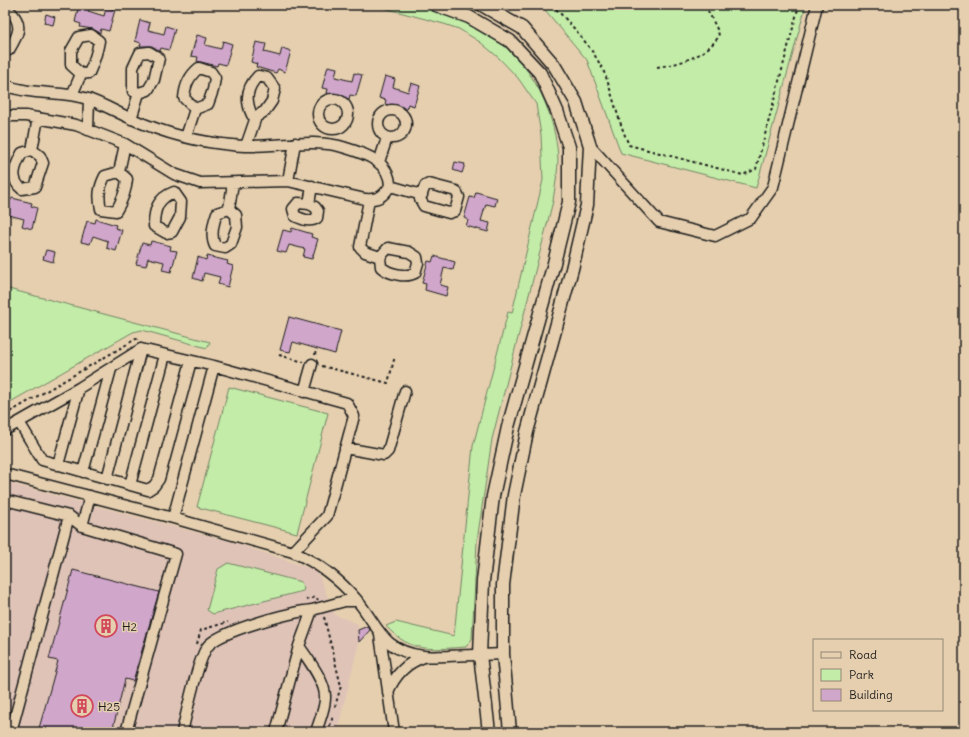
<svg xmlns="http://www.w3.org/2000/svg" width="969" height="737" font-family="Delius,sans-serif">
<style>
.built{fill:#dfc3b7}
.green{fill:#c3eca8;stroke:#708462}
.building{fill:#d0a6cb;stroke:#1c1c1c}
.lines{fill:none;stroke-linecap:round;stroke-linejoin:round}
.minor-casing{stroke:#1c1c1c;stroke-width:13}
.major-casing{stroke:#1c1c1c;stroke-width:15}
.path{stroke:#1c1c1c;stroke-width:2;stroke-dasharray:3 3;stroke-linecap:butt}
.minor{stroke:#e5cfaf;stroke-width:10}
.major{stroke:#e5cfaf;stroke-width:12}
.labels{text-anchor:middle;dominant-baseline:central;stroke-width:3;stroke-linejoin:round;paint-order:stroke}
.poi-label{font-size:12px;fill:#1c1c1c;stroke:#e5cfaf;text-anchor:start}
</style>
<rect width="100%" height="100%" fill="#e5cfaf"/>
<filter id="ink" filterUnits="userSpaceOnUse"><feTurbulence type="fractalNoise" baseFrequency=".025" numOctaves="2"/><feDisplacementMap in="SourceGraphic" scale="8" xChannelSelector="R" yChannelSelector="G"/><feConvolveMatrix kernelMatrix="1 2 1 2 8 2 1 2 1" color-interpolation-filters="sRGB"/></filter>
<g filter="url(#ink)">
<path class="built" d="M 5,482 L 236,543 L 317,571 L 335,615 L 358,624 L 359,642 L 337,732 L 5,732 Z"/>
<path class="green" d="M 373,5 C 389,5 409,2 425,5 C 432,7 440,11 448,13 C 509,35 548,82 557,147 C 560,165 555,184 553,201 L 492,439 L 477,541 L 472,639 L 466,647 C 433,649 411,654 386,626 L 396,622 L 454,636 L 473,446 L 508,312 L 512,313 L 543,180 L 541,135 L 536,104 L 518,78 L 498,57 L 480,42 L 459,29 L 444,24 Z
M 541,5 L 806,5 L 756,188 L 621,153 L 587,60 Z
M 5,288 L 210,342 L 207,348 L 142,330 L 133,332 L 5,405 Z
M 229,387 L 328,413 L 297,533 L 197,507 Z
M 228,563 L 301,582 L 304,588 L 303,591 L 213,614 L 207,610 L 218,569 Z"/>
<path class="building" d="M 79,5 L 90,5 L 88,11 L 104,16 L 106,8 L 115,10 L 109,31 L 101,29 L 100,33 L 93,29 L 80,27 L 81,24 L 75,22 Z
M 46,14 L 55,17 L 53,25 L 44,23 Z
M 140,20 L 150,23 L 148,30 L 164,34 L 166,26 L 175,29 L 169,50 L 161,48 L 160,51 L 152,46 L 140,46 L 141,43 L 135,41 Z
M 197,35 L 207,38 L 205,45 L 221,49 L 223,41 L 232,44 L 226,65 L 218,63 L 217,66 L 197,61 L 198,57 L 191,56 Z
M 256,42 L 266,44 L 264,52 L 280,56 L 282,48 L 291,51 L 285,72 L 278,69 L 276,73 L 256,67 L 257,64 L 251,62 Z
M 328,66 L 337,68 L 335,77 L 352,81 L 354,73 L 362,75 L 356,96 L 350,95 L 349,99 L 327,93 L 328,89 L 322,88 Z
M 385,76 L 395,79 L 393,87 L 408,92 L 411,83 L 420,86 L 414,106 L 408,104 L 406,110 L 385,104 L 386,100 L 379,98 Z
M 455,162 L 465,164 L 462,173 L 453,170 Z
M 476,192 L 497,198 L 495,206 L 486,204 L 481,221 L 490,223 L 488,232 L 466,226 L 468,220 L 464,218 L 470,197 L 474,198 Z
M 12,198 L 32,203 L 31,206 L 37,208 L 32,229 L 22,226 L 24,219 L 5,214 L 5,200 L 10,201 Z
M 96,219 L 116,225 L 115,228 L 122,230 L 116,251 L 107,248 L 108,241 L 93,236 L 90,244 L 81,242 L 87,221 L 95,223 Z
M 292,228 L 312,234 L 311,237 L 318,239 L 312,259 L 303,257 L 305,249 L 289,245 L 286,253 L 277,251 L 283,230 L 291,232 Z
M 151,241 L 171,246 L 170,250 L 177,251 L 171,272 L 162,270 L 164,262 L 148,258 L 146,266 L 136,264 L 142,243 L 150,245 Z
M 46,250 L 55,252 L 53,262 L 43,259 Z
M 207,256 L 228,261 L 227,264 L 233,266 L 228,287 L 218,284 L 220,277 L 204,273 L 202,281 L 193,278 L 198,257 L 206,260 Z
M 434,256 L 455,262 L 453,270 L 444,268 L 440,285 L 448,287 L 446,296 L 425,290 L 426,284 L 422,283 L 428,261 L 432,262 Z
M 289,317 L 341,331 L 335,354 L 293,342 L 290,352 L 280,350 Z
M 73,570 L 159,592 L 133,681 L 125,679 L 112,732 L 38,732 L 58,661 L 49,659 Z
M 368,626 L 370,630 L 359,642 L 358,630 Z"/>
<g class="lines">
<g class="minor-casing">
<path id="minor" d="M 5,11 L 10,11 C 24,25 18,35 9,50 L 5,51
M 91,35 L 99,41 C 97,53 94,62 89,73 L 81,74 L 71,65 L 71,51 L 79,37 Z
M 149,52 L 159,58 L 154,80 L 148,90 L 139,93 L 133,91 L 133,68 L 140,53 Z
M 199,68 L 211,72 L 215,78 L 213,90 L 208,104 L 195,109 L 184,98 C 185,85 189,76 199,68 Z
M 5,85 C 32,96 61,90 88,99 C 103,104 118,113 132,119 C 164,133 197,142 232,145 C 270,150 309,136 346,148 C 366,154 390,162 390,186 C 383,197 378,200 365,199 L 288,181 L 200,183 L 174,174 L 125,144 L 76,125 L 26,116 L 5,116
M 72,95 L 81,74
M318 114a15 15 0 1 1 30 0a15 15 0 1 1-30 0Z
M378 124a14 14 0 1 1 28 0a14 14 0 1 1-28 0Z
M 131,119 L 139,93
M 88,130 L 89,99
M 186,137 L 195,109
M 246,146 L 256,117 L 265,111 L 272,101 L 275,89 L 267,78 L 258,76 C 246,88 245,100 252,115 L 256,117
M 590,146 L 659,222 L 715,236 L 751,218 L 773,187 L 817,5
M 32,150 L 40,156 L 43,163 L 35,187 L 22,189 C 9,179 15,166 22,153 Z
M 32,150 L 38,118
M 379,162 L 387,138
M 119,172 L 127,179 C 126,192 122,201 116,211 L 101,209 C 98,196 99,188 105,176 Z
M 119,172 L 125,144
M 288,181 L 295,143
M 429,184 L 456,191 L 459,197 L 455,211 L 449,213 L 424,206 L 420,199 L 425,186 Z
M 390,186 L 422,195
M 174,192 L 181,202 L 180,217 L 172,232 L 166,233 L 154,226 C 154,209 158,198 174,192 Z
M 369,200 L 360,247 L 365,252 L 380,257
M 309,204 L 298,203 L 293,209 L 295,216 C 302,219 310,223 317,218 L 318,211 L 315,207 L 309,204 L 312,186
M 229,209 L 236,215 L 237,227 L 231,244 L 225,248 L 215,246 C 210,236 213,224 217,213 Z
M 229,209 L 233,183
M 388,248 L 409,252 L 417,257 L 418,263 L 415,273 C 406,278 389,274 381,267 L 380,257 Z
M 214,366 L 347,403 L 354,416 L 327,516 L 293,552
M 304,392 L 312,364
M 19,422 L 42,460 L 148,490 L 154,486 L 159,479 L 191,361
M 5,430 L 79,388 L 141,349 L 214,366 L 173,518
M 345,448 L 384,455 L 388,451 L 405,391
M 58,465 L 79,388
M 83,472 L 111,369
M 5,474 L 173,518 L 293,552 C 318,563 338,578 356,599 C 379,626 380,650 423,656 C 431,657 440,656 448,656 C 466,655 484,655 503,654
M 107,479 L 141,349
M 130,485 L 165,355
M 5,500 L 69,516 L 82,526 L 176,554 L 126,732
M 82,526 L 90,496
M 380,635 L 394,732
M 299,646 C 307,658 325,681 325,696 C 326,707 319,721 316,732
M 388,692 C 395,675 406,663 424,657
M 11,732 L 69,516
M 182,732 C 187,712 197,662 207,647 C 218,631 292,612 312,610
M 276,732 L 299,646 L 312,610 L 345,601 L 357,601"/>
</g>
<g class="major-casing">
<path id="major" d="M 436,5 L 469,17 L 510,41 L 540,73 L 557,111 L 569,147 L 569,202 L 554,263 L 508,427 L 493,496 L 483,581 L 480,655 L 489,732
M 482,5 L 522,28 L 554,65 L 576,102 L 590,146 L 587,205 L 572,269 L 527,432 L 514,495 L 503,585 L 503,654 L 510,732"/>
</g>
<path class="path" d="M 552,5 C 571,24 596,51 606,77 C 614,100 619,123 629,145 L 743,175 L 756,169 L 799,5
M 657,67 C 680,64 706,56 719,36 L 718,31 L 705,5
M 279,355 L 304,362
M 315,355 L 316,349
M 322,366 L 388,383 L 395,356
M 5,415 L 136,339 L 139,339
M 306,600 L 316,597 L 318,600
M 324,617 L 341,686 L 334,710
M 197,644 L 201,630 L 228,622
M 328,732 L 333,716"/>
<use href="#minor" class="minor"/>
<use href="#major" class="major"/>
</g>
</g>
<defs>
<g id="building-ring" transform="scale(1.15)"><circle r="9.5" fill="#e5cfaf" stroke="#d1495b" stroke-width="1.5"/><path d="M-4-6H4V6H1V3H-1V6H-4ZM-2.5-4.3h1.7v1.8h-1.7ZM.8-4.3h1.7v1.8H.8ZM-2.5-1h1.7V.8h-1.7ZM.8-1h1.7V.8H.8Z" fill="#d1495b"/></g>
</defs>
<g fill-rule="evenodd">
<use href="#building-ring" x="106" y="626"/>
<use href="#building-ring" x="82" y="706"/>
</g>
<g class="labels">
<g class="poi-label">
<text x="122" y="626">H2</text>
<text x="98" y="706">H25</text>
</g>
</g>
<rect width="969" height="737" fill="none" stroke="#e5cfaf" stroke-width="20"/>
<rect x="10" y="10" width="949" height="717" fill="none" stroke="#1c1c1c" stroke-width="1.5" filter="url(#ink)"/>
<rect x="813" y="639" width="130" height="72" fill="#e5cfaf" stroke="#958774"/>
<rect x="821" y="652" width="20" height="6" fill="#e5cfaf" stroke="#958774"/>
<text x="849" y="659" font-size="12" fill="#1c1c1c">Road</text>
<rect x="821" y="669" width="20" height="12" fill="#c3eca8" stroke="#958774"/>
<text x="849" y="679" font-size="12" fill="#1c1c1c">Park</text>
<rect x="821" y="689" width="20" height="12" fill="#d0a6cb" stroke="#958774"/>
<text x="849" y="699" font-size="12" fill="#1c1c1c">Building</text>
</svg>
